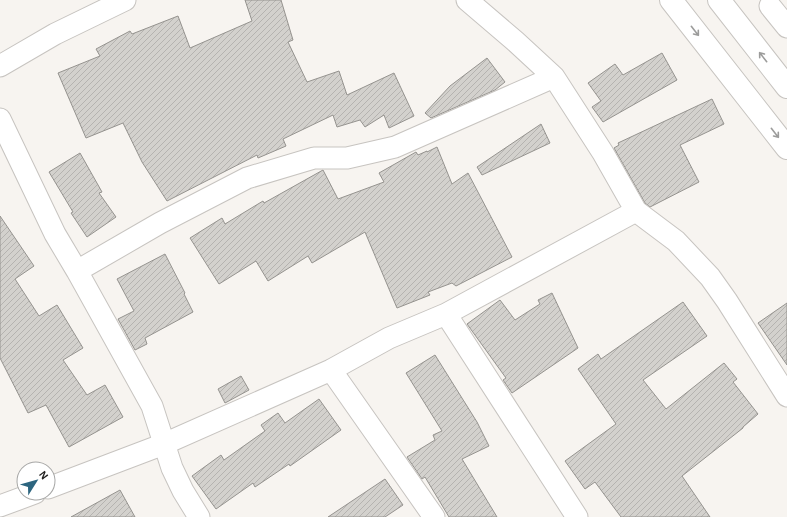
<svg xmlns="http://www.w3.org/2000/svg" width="787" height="517" font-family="'Alegreya Sans',sans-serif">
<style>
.building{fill:url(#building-hatch);stroke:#95938f}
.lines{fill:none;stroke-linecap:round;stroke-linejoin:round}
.minor-casing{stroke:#c7c4c0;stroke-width:23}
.trunk-casing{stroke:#c7c4c0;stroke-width:24}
.minor{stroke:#fff;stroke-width:21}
.trunk{stroke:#fff;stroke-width:22}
.oneway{stroke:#9c9c9b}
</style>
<defs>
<pattern id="building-hatch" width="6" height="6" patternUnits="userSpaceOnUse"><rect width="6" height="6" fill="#d3d1cd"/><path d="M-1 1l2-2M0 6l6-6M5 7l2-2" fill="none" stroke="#b5b3b0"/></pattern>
</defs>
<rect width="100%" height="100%" fill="#f7f4f0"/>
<path class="building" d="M 245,0 L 281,0 L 293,40 L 288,42 L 307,82 L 339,71 L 347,95 L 394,73 L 414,116 L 389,128 L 384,115 L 365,127 L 360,120 L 337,127 L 333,115 L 283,139 L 286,146 L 258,158 L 257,155 L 167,201 L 142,162 L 123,123 L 86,138 L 58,73 L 100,56 L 96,49 L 130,31 L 132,34 L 178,16 L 190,48 L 252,21 Z
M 662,53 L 677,80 L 603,122 L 592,107 L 601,101 L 588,83 L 615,64 L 623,75 Z
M 487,58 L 505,82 L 495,90 L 431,118 L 425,113 L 450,86 Z
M 712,99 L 724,124 L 680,145 L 699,182 L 650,207 L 645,203 L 614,148 L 619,145 L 618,143 Z
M 541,124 L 550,143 L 482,175 L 477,167 Z
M 437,147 L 452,184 L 468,173 L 512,257 L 456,286 L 452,283 L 428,292 L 430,295 L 397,308 L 365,232 L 312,263 L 308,256 L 268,281 L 256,261 L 219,284 L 190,238 L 222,218 L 225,224 L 263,201 L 264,203 L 323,170 L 338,199 L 384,182 L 379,173 L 416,152 L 418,155 L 427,151 L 427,152 Z
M 80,153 L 102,192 L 99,193 L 116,217 L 87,237 L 71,213 L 73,212 L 49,172 Z
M 0,216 L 34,266 L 15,279 L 39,316 L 57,305 L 83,348 L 63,360 L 87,395 L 105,385 L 123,417 L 69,447 L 46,405 L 28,413 L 0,358 Z
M 165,254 L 185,293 L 184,294 L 193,312 L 145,338 L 147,344 L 135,350 L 118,319 L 134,311 L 117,279 Z
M 552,293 L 578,348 L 512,393 L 503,380 L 506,378 L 467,324 L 500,300 L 515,320 L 540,304 L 538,300 Z
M 683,302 L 707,336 L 643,380 L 666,409 L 724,363 L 737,379 L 733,382 L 758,414 L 743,427 L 743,428 L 682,476 L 710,517 L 621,517 L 595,482 L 585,489 L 565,461 L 616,424 L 578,369 L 598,354 L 601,359 Z
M 787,303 L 787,365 L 758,323 Z
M 435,355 L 477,422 L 489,446 L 462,459 L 497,517 L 449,517 L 425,477 L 422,479 L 407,457 L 435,440 L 433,435 L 442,431 L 406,373 Z
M 241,376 L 249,390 L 225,403 L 218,389 Z
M 319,399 L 341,430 L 290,466 L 289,464 L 255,487 L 253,483 L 216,509 L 192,476 L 221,455 L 224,460 L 265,431 L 261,425 L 278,413 L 285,423 Z
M 385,479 L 403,505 L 385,517 L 328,517 Z
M 120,490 L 135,517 L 71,517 Z"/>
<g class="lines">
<g class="minor-casing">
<path id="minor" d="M 467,0 L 515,41 L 554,77 L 603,153 L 636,211 L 676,241 L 710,277 L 727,301 L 787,396
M 770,6 L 787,27
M 0,66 L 55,34 L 125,0
M 0,119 L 55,234 L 77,271 L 152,406 L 172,468 L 183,491 L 199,517
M 77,271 L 160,223 L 247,178 L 314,158 L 347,158 L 395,147 L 554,77
M 446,314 L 577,517
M 331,370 L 434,517
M 48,488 L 164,444 L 331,370 L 389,338 L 446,314 L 636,211
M 0,506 L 35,493"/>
</g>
<g class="trunk-casing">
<path id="trunk" d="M 671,0 L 787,148
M 719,0 L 787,87"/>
</g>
<use href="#minor" class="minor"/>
<use href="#trunk" class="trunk"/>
</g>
<defs><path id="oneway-shaft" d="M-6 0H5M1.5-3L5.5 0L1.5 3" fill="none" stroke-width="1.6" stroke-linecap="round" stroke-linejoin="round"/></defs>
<g class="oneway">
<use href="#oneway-shaft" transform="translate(695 31) rotate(52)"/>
<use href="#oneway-shaft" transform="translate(763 57) rotate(-128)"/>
<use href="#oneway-shaft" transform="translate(775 133) rotate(52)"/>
</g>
<g transform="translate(36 481) rotate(53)"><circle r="19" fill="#ffffff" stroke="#a7a7a6"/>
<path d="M0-3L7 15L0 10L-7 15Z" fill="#2d657f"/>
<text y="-6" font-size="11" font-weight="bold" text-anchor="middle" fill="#232221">N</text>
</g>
</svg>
